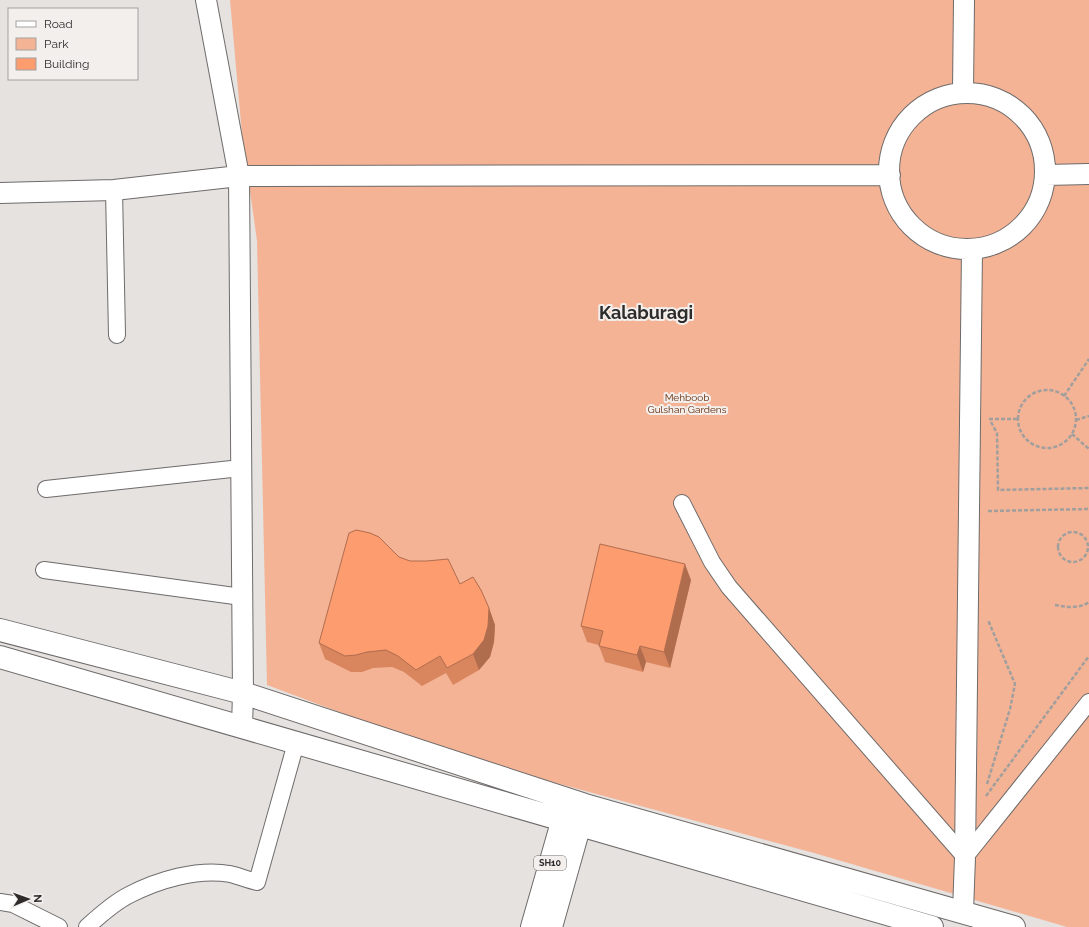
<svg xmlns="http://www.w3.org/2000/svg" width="1089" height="927" font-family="Raleway,sans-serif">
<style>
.green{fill:#f5b396}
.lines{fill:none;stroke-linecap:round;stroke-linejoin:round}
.minor-casing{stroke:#6e6b6a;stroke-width:18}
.tertiary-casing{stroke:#6e6b6a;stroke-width:22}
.primary-casing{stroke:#6e6b6a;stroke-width:24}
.path{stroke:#a19f9d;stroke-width:2.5;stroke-dasharray:4 2;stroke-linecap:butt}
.minor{stroke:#fff;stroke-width:16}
.tertiary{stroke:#fff;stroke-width:20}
.primary{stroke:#fff;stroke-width:22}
.wall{fill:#d9865f}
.shaded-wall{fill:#b06d4e}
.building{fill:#fc9c6f;stroke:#b06d4e}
.labels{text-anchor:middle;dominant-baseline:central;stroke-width:4;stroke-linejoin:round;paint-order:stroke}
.shield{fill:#f2efed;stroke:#686665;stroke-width:1}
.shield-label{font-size:9px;font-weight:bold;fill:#2d2c2b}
.park-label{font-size:10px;fill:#642907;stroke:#f2efed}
.town-label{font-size:18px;font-weight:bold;fill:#2d2c2b;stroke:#f2efed}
</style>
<rect width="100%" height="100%" fill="#e5e2e0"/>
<path class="green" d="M 230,0 L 1089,0 L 1089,927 L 1067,927 L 814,853 L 456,756 L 267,685 L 257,241 L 242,134 Z"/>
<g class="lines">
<g class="minor-casing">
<path id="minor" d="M 114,190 L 117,335
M 46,489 L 241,468
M 682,503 L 712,562 L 729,587 L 965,857 L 1089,702
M 44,570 L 242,597
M 0,902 L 13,904 L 59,927
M 87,927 C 99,916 115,902 129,895 C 158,880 198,868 230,874 C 239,876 248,880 257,882 L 296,743"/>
</g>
<g class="tertiary-casing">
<path id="tertiary" d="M 206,0 L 239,176 L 243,693 L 242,727
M 963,91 L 964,0
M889 171a78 78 0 1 1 156 0a78 78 0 1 1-156 0Z
M 1046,175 L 1089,174
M 0,193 L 114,190 L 239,176 L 890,175
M 963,912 L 965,857 L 972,249"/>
</g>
<g class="primary-casing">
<path id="primary" d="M 0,630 L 243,693 L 585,805 L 1014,927
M 0,657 L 932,927
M 532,927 L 567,805
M 551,927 L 584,810"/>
</g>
<path class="path" d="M1018 419a29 29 0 1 1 58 0a29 29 0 1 1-58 0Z
M 1064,396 L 1089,359
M 989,419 L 1018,419
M 1076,420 L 1089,416
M 991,422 L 997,433 L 998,490 L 1089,488
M 1072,434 L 1089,449
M 988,511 L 1089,509
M1058 547a15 15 0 1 1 30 0a15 15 0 1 1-30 0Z
M 1055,605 C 1066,607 1080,609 1089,602
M 987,784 L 1010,709 L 1015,684 L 988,620
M 986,796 L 1089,656"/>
<use href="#minor" class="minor"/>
<use href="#tertiary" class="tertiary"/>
<use href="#primary" class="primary"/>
</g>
<path class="wall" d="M 399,557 L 489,608 L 495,625 L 494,642 L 490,657 L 479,670 L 453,685 L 446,673 L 422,686 L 404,672 L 392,667 L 373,668 L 362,672 L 351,672 L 325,659 L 319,643 Z
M 691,580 L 670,668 L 646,662 L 643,672 L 605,662 L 599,646 L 599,645 L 587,642 L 581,626 Z"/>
<path class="shaded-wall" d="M 685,564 L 691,580 L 670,668 L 664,652 Z
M 489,608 L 495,625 L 494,642 L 490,657 L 479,670 L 473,654 Z
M 640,646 L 646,662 L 643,672 L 637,655 Z"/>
<path class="building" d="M 356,530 L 370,533 L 379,537 L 399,557 L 410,561 L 427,561 L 448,559 L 460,584 L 473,577 L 481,590 L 489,608 L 488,626 L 484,640 L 473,654 L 447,668 L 440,656 L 416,670 L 398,656 L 386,650 L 367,652 L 356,655 L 345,656 L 319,643 L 349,533 Z
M 600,544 L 685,564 L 664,652 L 640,646 L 637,655 L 599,646 L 603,631 L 581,626 Z"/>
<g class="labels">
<rect class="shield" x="534" y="856" width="32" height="14" rx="3"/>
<g class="shield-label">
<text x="550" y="863">SH10</text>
</g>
<g class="park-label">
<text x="687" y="397">Mehboob<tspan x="687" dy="12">Gulshan Gardens</tspan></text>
</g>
<g class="town-label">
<text x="646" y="312">Kalaburagi</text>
</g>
</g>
<rect x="8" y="8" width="130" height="72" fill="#f2efed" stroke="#a3a19f"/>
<rect x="16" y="21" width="20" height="6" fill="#ffffff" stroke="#a3a19f"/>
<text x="44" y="28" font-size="12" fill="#2d2c2b">Road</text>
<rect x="16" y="38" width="20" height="12" fill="#f5b396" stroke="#a3a19f"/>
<text x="44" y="48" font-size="12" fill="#2d2c2b">Park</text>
<rect x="16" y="58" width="20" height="12" fill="#fc9c6f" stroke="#a3a19f"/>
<text x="44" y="68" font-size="12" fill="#2d2c2b">Building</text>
<g transform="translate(28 899) rotate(88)" stroke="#f2efed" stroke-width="3" paint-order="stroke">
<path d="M0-3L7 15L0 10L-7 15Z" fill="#2d2c2b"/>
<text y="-6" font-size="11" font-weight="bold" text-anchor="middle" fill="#2d2c2b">N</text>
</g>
</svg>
